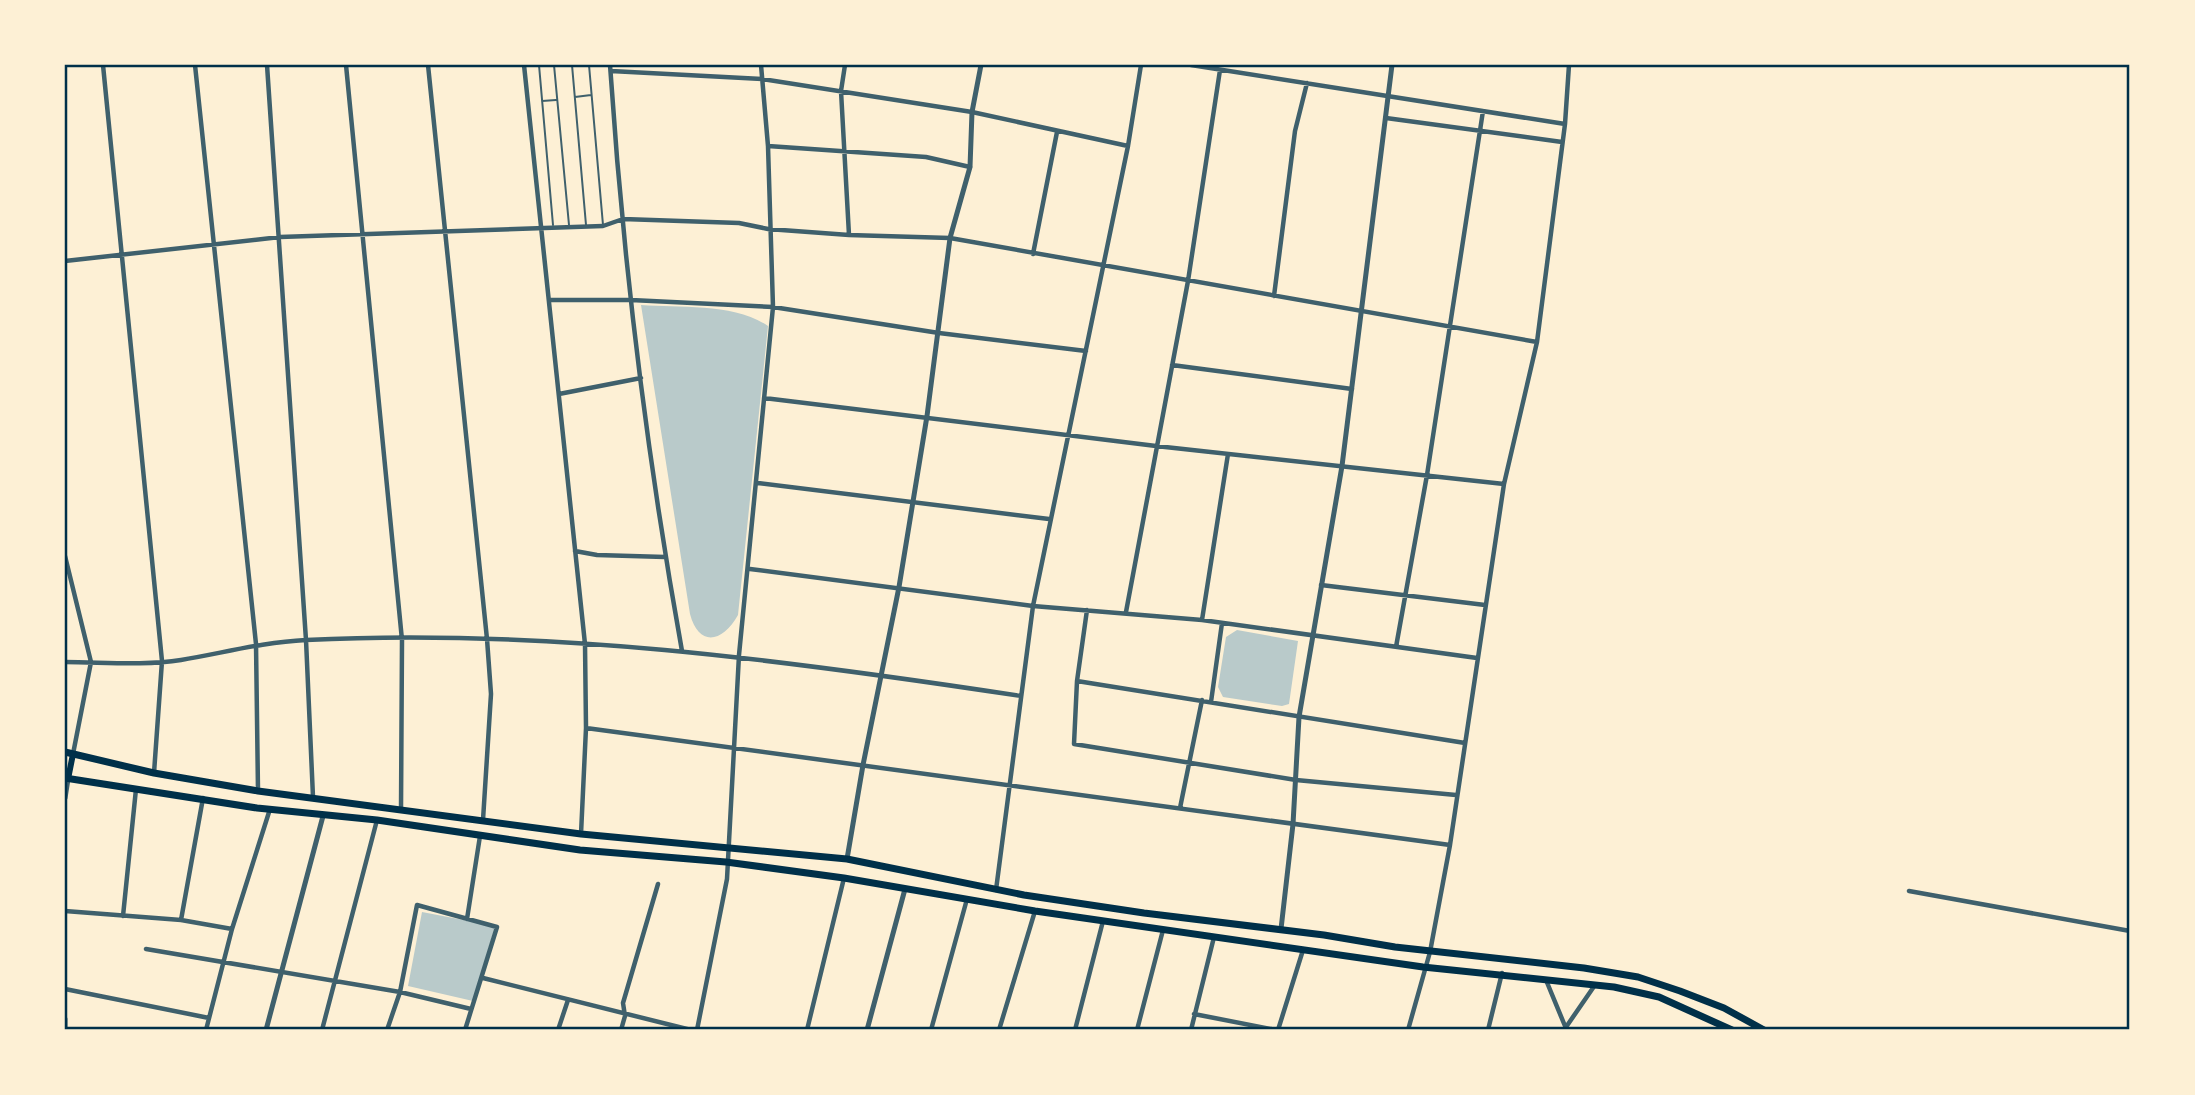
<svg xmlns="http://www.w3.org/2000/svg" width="2195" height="1095" font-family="Jost,sans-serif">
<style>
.green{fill:#b9caca}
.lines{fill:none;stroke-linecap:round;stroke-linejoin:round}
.service{stroke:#3f606c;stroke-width:2}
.minor{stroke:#3f606c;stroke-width:4.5}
.tertiary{stroke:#3f606c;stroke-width:5}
.secondary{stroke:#003049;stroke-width:6}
.trunk{stroke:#003049;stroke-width:7}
.neatline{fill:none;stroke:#003049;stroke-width:2.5}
</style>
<rect width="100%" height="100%" fill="#fdf0d5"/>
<path class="green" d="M 641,305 C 680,308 735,303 768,326 L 738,615 C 723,642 699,648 690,614 Z
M 1237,630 L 1298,641 L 1289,704 L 1282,706 L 1223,697 L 1218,687 L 1226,637 Z
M 422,912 L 495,926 L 473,1001 L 408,986 Z"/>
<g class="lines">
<path class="service" d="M 539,65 L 553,225
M 554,65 L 569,225
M 572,65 L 586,225
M 589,65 L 603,225
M 575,97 L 591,95
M 542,101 L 556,100"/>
<path class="minor" d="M 103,65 L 162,661 L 154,773
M 195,65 L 256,644 L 258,791
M 267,65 L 306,640 L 313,797
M 346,65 L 402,640 L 401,810
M 428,65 L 487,639 L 491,694 L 483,820
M 524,65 L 585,644 L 586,728 L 581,834
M 610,65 C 623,261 647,457 682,651
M 845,65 L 841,91 L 849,235
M 1191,65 L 1565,124
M 611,71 L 762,79 L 972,112 L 1128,146
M 1386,118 L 1562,142
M 768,146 L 926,157 L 970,167
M 1033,254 L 1057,132
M 65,261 L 280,237 L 603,226 L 623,219 L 739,223 L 768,229 L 849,235 L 950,238 L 1537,342
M 1274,296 L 1295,131 L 1307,83
M 549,300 L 631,300 L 773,307 L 939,333 L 1086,351
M 1172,365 L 1352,389
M 559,394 L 641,378
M 764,398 L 1156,446 L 1504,484
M 758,483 L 1049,519
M 575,551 L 597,555 L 665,557
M 65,556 L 91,662 L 73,754
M 750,569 L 1033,606 L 1202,620 L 1477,658
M 1321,585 L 1485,605
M 1087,610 L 1077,681 L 1074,744 L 1296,780 L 1456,795
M 1126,612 L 1188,281 L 1220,70
M 1202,620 L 1228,454
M 1396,647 L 1427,475 L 1483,111
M 65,662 C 102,662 144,666 181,660 C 223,653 263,642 306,640 C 546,628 784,660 1021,696
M 1077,681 L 1465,743
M 1211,702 L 1222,623
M 586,728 L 1450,845
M 1180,808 L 1202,700
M 996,890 L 1033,606 L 1128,146 L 1141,65
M 1909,891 L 2130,931
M 65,911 L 181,920 L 232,929
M 123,916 L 136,789
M 467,919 L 480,836
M 181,920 L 203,798
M 146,949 L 400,992 L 471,1009
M 483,978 L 691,1030
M 1546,980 L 1565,1026
M 65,989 L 209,1018
M 1194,1014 L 1276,1030
M 206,1030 L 232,929 L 270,809
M 322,1030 L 377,820
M 387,1030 L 400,992 L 417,905 L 497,927 L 465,1030
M 558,1030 L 568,1000
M 621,1030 L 625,1016 L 623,1003 L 658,884
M 697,1030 L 727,879 L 739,655 L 773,307 L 768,146 L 761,65
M 807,1030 L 844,878
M 931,1030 L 967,899
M 999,1030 L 1035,911
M 1075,1030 L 1103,921
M 1137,1030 L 1163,930
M 1191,1030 L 1214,937
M 1278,1030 L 1303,950
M 1408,1030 L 1430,952 L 1450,845 L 1504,484 L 1537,342 L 1565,124 L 1569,65
M 1488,1030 L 1502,973
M 1564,1030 L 1595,985"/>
<path class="tertiary" d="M 65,798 L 68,779
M 847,859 L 863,765 L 899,587 L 927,416 L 950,238 L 970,167 L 972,112 L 981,65
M 1281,929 L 1293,824 L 1299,717 L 1342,466 L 1392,65
M 65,1019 L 65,1030
M 266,1030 L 323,816
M 867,1030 L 905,889"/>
<path class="secondary" d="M 68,779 L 73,754"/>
<path class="trunk" d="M 65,752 L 154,773 L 258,791 L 581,834 L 847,859 L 1024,895 L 1144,913 L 1324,935 L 1395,947 L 1584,968 L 1638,977 L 1680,991 L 1724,1008 L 1764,1030
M 65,778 L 257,808 L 377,820 L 580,850 L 726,862 L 844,878 L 1035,911 L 1423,967 L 1614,987 L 1659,997 L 1732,1030"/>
</g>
<rect width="2195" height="1095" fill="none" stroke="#fdf0d5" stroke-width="133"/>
<rect x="66" y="66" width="2062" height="962" class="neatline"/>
</svg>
